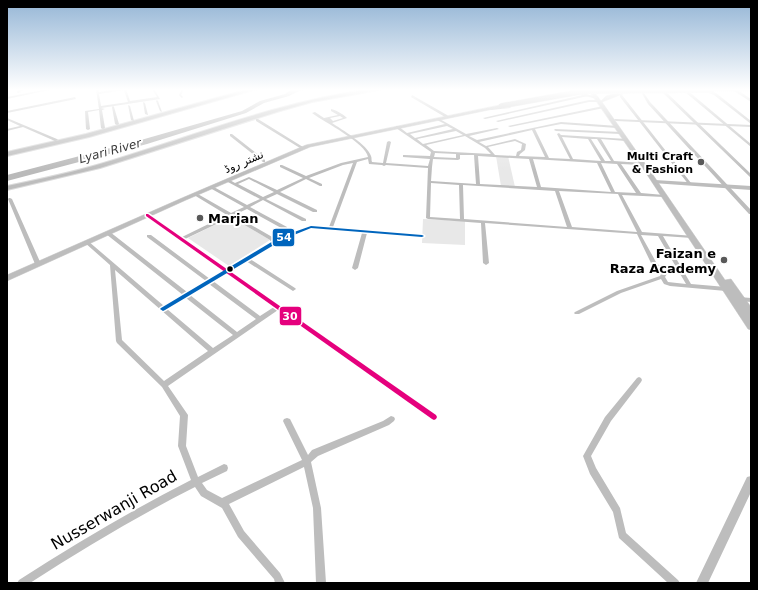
<svg xmlns="http://www.w3.org/2000/svg" width="758" height="590" font-family="'DejaVu Sans',Cairo,sans-serif">
<style>
.green{fill:#e8e8e8}
.lines{fill:none;stroke-linecap:round;stroke-linejoin:round}
.river{fill:#bababa;fill-rule:evenodd}
.primary-casing{stroke:#dbdbdb;stroke-width:1}
.trunk-casing{stroke:#dbdbdb;stroke-width:1}
.motorway-casing{stroke:#dbdbdb;stroke-width:2}
.minor{fill:#bdbdbd;fill-rule:evenodd}
.tertiary{fill:#bdbdbd;fill-rule:evenodd}
.primary{fill:#bdbdbd;fill-rule:evenodd}
.trunk{fill:#bdbdbd;fill-rule:evenodd}
.motorway{fill:#bdbdbd;fill-rule:evenodd}
.primary-bridge-casing{stroke:#dbdbdb;stroke-width:6;stroke-linecap:butt}
.primary-bridge{stroke:#bdbdbd;stroke-width:5}
.bus-1-casing{stroke:#fff;stroke-width:3}
.bus-2-casing{stroke:#fff;stroke-width:3}
.bus-1{fill:#e5007d;fill-rule:evenodd}
.bus-2{fill:#0065bd;fill-rule:evenodd}
.poi-dot{fill:#595959;stroke:#fff;stroke-width:1.5}
.bus-dot{fill:#000;stroke:#fff;stroke-width:1.5}
.labels{text-anchor:middle;dominant-baseline:central;stroke-width:4;stroke-linejoin:round;paint-order:stroke}
.far-poi-label{font-size:11px;font-weight:bold;fill:#000;stroke:#fff;text-anchor:end}
.far-street-label{font-size:11px;fill:#000;stroke:#fff}
.far-water-label{font-size:12px;font-style:italic;fill:#3d3d3d;stroke:#fff}
.poi-label{font-size:13px;font-weight:bold;fill:#000;stroke:#fff;text-anchor:start}
.near-street-label{font-size:16px;fill:#000;stroke:#fff}
.line-badge{stroke:#fff;stroke-width:1.5}
.badge-label{font-size:11px;text-anchor:middle;font-weight:bold;fill:#fff}
</style>
<rect width="100%" height="100%" fill="#fff"/>
<path class="green" d="M 496,156 L 508,156 L 515,187 L 501,186 Z
M 231,217 L 270,240 L 229,266 L 188,238 Z
M 423,219 L 465,221 L 465,245 L 422,243 Z"/>
<g class="lines">
<path class="river" d="M 292,89 L 306,89 L 297,92 L 289,96 L 264,103 L 246,113 L 147,144 L 7,181 L 7,175 L 141,140 L 242,111 L 260,101 L 285,94 Z"/>
<g class="primary-casing">
<path id="primary" d="M 710,89 L 751,89 L 751,91 L 712,91 Z
M 501,105 L 503,106 L 503,107 L 310,147 L 186,200 L 7,281 L 7,275 L 182,198 L 306,145 Z"/>
</g>
<g class="trunk-casing">
<path id="trunk" d="M 588,89 L 592,89 L 601,101 L 606,96 L 628,90 L 630,91 L 602,102 L 651,172 L 725,280 L 731,279 L 751,307 L 751,330 L 748,329 L 646,173 Z"/>
</g>
<g class="motorway-casing">
<path id="motorway" d="M 249,89 L 257,89 L 89,137 L 7,156 L 7,152 L 86,134 Z
M 371,89 L 384,89 L 312,102 L 280,111 L 100,168 L 7,190 L 7,186 C 36,180 65,174 93,166 C 186,139 275,102 371,89 Z"/>
</g>
<path class="minor" d="M 21,89 L 24,89 L 19,93 L 17,93 L 17,91 Z
M 48,89 L 54,89 L 7,99 L 7,97 Z
M 96,89 L 98,89 L 99,92 L 117,89 L 126,89 L 130,101 L 157,97 L 152,89 L 154,89 L 160,99 L 101,108 L 105,109 L 102,110 L 105,128 L 103,129 L 101,128 L 99,110 L 88,112 L 90,129 L 88,130 L 86,129 L 85,111 L 99,109 ZM 124,90 L 128,102 L 101,106 L 99,94 Z
M 182,89 L 184,89 L 181,95 L 183,97 L 182,98 L 179,95 Z
M 640,90 L 642,90 L 650,102 L 751,210 L 751,214 L 749,214 L 648,104 Z
M 662,90 L 664,90 L 751,174 L 751,177 L 750,177 L 662,92 Z
M 685,90 L 687,90 L 751,144 L 751,147 L 685,92 Z
M 707,90 L 716,93 L 751,121 L 751,124 L 714,95 L 706,92 Z
M 587,94 L 588,96 L 485,119 L 483,118 Z
M 412,95 L 447,115 L 448,116 L 445,117 L 411,97 Z
M 620,95 L 622,95 L 691,183 L 691,185 L 689,185 L 620,97 Z
M 75,97 L 76,99 L 7,113 L 7,111 Z
M 157,100 L 158,101 L 162,112 L 160,111 L 156,101 Z
M 589,100 L 599,100 L 600,101 L 599,102 L 589,102 L 498,122 L 496,121 Z
M 143,102 L 145,103 L 148,115 L 145,114 Z
M 128,105 L 130,106 L 134,121 L 131,120 Z
M 113,106 L 114,107 L 119,124 L 117,125 L 115,124 L 112,107 Z
M 603,106 L 604,107 L 604,108 L 510,127 L 508,126 Z
M 331,109 C 336,110 343,114 347,118 L 332,123 C 341,129 368,145 371,156 C 372,158 371,160 372,162 L 383,163 L 387,142 L 389,141 L 391,142 L 386,163 L 428,166 L 430,159 L 403,157 L 403,155 L 404,155 L 430,156 L 431,152 L 396,128 L 396,126 L 398,126 L 407,133 L 445,124 L 437,120 L 436,119 L 438,118 L 466,134 L 497,128 L 499,129 L 469,136 L 477,140 L 561,122 L 618,126 L 618,128 L 617,128 L 561,124 L 535,129 L 549,158 L 570,159 L 557,134 L 559,133 L 561,135 L 627,139 L 628,140 L 626,141 L 601,139 L 614,161 L 643,163 L 643,165 L 642,165 L 621,164 L 641,193 L 664,195 L 666,196 L 664,197 L 622,195 L 642,232 L 694,236 L 694,237 L 692,238 L 663,236 L 691,284 L 726,287 L 729,289 L 726,291 L 670,286 L 664,284 L 661,279 L 621,293 L 579,314 L 575,314 L 574,313 L 575,312 L 617,291 L 660,276 L 661,274 L 651,263 L 637,234 L 485,223 L 489,263 L 486,265 L 483,263 L 481,223 L 428,219 L 426,218 L 428,168 L 386,165 L 384,166 L 382,165 L 369,164 L 368,159 L 357,162 L 333,227 L 422,235 L 424,235 L 424,237 L 367,233 L 358,268 L 355,270 L 352,268 L 362,233 L 311,228 L 284,239 L 250,259 L 295,288 L 296,289 L 293,291 L 246,261 L 230,271 L 437,415 L 438,417 L 437,419 L 434,420 L 431,419 L 278,310 L 168,386 L 188,415 L 186,446 L 198,477 L 224,464 L 227,465 L 228,468 L 227,471 L 202,483 L 207,490 L 222,498 L 302,460 L 283,421 L 284,419 L 287,418 L 290,419 L 308,455 L 312,450 L 383,421 L 391,416 L 394,417 L 395,419 L 394,421 L 389,425 L 318,456 L 311,462 L 321,508 L 326,583 L 316,583 L 313,508 L 304,467 L 229,504 L 244,531 L 280,573 L 285,583 L 275,583 L 274,579 L 238,537 L 222,508 L 201,496 L 195,487 C 138,516 84,548 30,583 L 17,583 L 19,580 C 75,544 132,510 191,480 L 178,446 L 180,416 L 162,387 L 117,343 L 116,341 L 110,265 L 84,242 L 84,241 L 88,241 L 164,306 L 183,295 L 106,234 L 106,232 L 110,232 L 187,292 L 206,281 L 147,237 L 147,235 L 151,235 L 210,279 L 223,271 L 145,216 L 145,214 L 149,214 L 182,237 L 227,215 L 194,195 L 194,193 L 196,193 L 231,213 L 244,207 L 210,188 L 210,186 L 212,186 L 247,205 L 260,199 L 226,181 L 226,179 L 228,179 L 235,183 L 249,177 L 277,190 L 303,178 L 280,167 L 280,165 L 282,165 L 306,176 L 341,163 L 368,157 C 366,143 324,122 312,113 L 315,112 L 324,118 L 338,115 L 331,111 ZM 340,116 L 343,118 L 333,121 L 330,118 ZM 447,126 L 453,129 L 415,138 L 410,134 ZM 532,130 L 545,157 L 519,156 L 520,154 L 525,150 L 526,144 L 515,139 L 486,146 L 479,142 ZM 456,131 L 463,135 L 423,144 L 417,139 ZM 465,136 L 485,148 L 491,154 L 434,151 L 426,145 ZM 562,137 L 588,139 L 601,161 L 573,159 ZM 591,139 L 597,139 L 611,161 L 605,161 ZM 515,141 L 522,144 L 521,150 L 517,152 L 516,156 L 495,155 L 488,147 ZM 435,153 L 456,154 L 456,158 L 434,157 ZM 460,155 L 474,155 L 476,184 L 431,181 L 432,167 L 433,159 L 458,160 L 460,159 ZM 478,156 L 529,159 L 537,187 L 480,184 ZM 533,159 L 597,163 L 611,192 L 541,187 ZM 353,163 L 329,227 L 311,226 L 280,237 L 275,240 L 274,238 L 234,215 L 247,209 L 283,229 L 287,229 L 287,227 L 250,207 L 263,200 L 302,221 L 306,221 L 306,219 L 266,199 L 277,194 L 313,212 L 317,212 L 317,210 L 280,192 L 306,179 L 320,186 L 322,186 L 322,184 L 309,178 L 343,165 ZM 601,163 L 617,164 L 636,193 L 615,192 ZM 249,179 L 274,192 L 263,197 L 238,184 ZM 431,183 L 459,185 L 460,219 L 430,217 ZM 463,185 L 555,191 L 567,227 L 464,219 ZM 559,191 L 618,194 L 637,232 L 572,227 ZM 231,217 L 270,240 L 271,243 L 227,269 L 185,239 ZM 641,235 L 658,236 L 686,284 L 668,282 L 665,277 L 667,274 L 656,262 ZM 115,270 L 208,351 L 164,381 L 122,340 ZM 226,273 L 274,307 L 260,316 L 213,281 ZM 209,284 L 256,319 L 237,332 L 190,295 ZM 186,298 L 233,335 L 213,348 L 167,309 Z
M 7,118 L 57,139 L 58,140 L 55,141 L 23,127 L 7,131 L 7,129 L 20,126 L 7,120 Z
M 256,119 L 258,119 L 303,147 L 300,148 L 256,121 Z
M 555,129 L 621,132 L 623,133 L 621,134 L 556,131 L 554,130 Z
M 230,134 L 232,134 L 265,160 L 265,162 L 263,162 L 230,136 Z
M 9,198 L 10,198 L 12,199 L 41,264 L 40,265 L 36,265 L 35,264 L 8,199 Z
M 639,377 L 641,378 L 642,380 L 641,382 L 611,421 L 591,456 L 596,468 L 620,508 L 626,533 L 678,580 L 680,583 L 668,583 L 619,538 L 613,512 L 590,474 L 583,456 L 605,417 L 637,378 Z"/>
<path class="tertiary" d="M 576,89 L 583,89 L 568,93 L 566,92 Z
M 734,89 L 736,89 L 751,99 L 751,102 L 734,91 Z
M 578,92 L 598,97 L 599,98 L 597,99 L 577,94 Z
M 509,106 L 511,107 L 510,108 L 491,110 L 489,109 Z
M 615,119 L 751,125 L 751,127 L 616,121 L 614,120 Z
M 655,180 L 751,186 L 751,190 L 653,183 L 652,182 Z
M 739,297 L 751,298 L 751,302 L 739,301 L 737,299 Z
M 751,476 L 751,492 L 708,583 L 696,583 L 747,477 Z"/>
<use href="#primary" class="primary"/>
<use href="#trunk" class="trunk"/>
<use href="#motorway" class="motorway"/>
<g class="primary-bridge-casing">
<path id="primary-bridge" d="M 501,106 L 585,91 L 712,90"/>
</g>
<use href="#primary-bridge" class="primary-bridge"/>
<g class="bus-1-casing">
<path id="bus-1" d="M 146,214 L 148,214 L 436,415 L 437,417 L 436,419 L 434,420 L 432,419 L 146,216 Z"/>
</g>
<g class="bus-2-casing">
<path id="bus-2" d="M 311,226 L 422,235 L 424,236 L 422,237 L 311,228 L 284,239 L 165,310 L 163,311 L 160,309 L 161,308 L 280,237 Z"/>
</g>
<use href="#bus-1" class="bus-1"/>
<use href="#bus-2" class="bus-2"/>
</g>
<linearGradient id="sky" x2="0" y2="1"><stop stop-color="#95b6d6"/><stop offset="0.52" stop-color="#fff"/><stop offset="1" stop-color="#fff" stop-opacity="0"/></linearGradient>
<rect width="758" height="172" fill="url(#sky)"/>
<g class="poi-dot">
<circle cx="701" cy="162" r="4"/>
<circle cx="200" cy="218" r="4"/>
<circle cx="724" cy="260" r="4"/>
</g>
<circle class="bus-dot" cx="230" cy="269" r="3.5"/>
<g class="labels">
<g class="far-poi-label">
<text x="693" y="156">Multi Craft<tspan x="693" dy="13">&amp; Fashion</tspan></text>
</g>
<g class="far-street-label">
<text transform="translate(244 162) rotate(-23)">نشتر روڈ</text>
</g>
<g class="far-water-label">
<text transform="translate(110 151) rotate(-15)">Lyari River</text>
</g>
<g class="poi-label">
<text x="208" y="218">Marjan</text>
<text x="716" y="253" text-anchor="end">Faizan e<tspan x="716" dy="15">Raza Academy</tspan></text>
</g>
<g class="near-street-label">
<text transform="translate(114 510) rotate(-30)">Nusserwanji Road</text>
</g>
</g>
<g class="line-badge">
<rect x="272" y="228" width="23" height="19" rx="4" fill="#0065bd"/>
<rect x="279" y="306" width="23" height="20" rx="4" fill="#e5007d"/>
</g>
<g class="badge-label">
<text x="284" y="241">54</text>
<text x="290" y="320">30</text>
</g>
<rect width="758" height="590" fill="none" stroke="#000000" stroke-width="16"/>
</svg>
